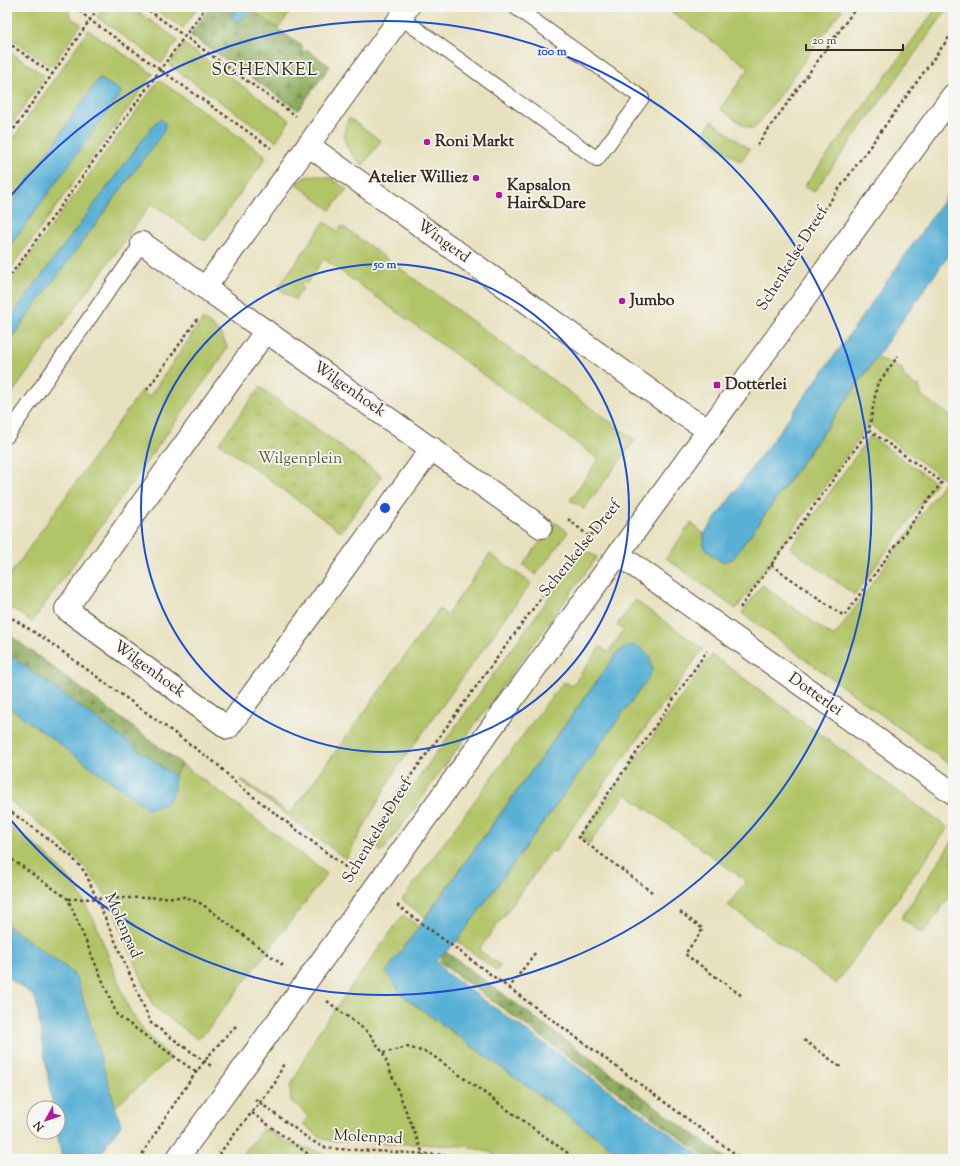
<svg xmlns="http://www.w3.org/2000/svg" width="960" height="1166" font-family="'Sorts Mill Goudy',serif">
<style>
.grass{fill:#b2c468;stroke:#767743}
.forest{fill:url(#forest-firs);stroke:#646a3d}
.park{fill:url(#park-tufts);stroke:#767743}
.water{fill:#58b0d5;stroke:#4a6d7a}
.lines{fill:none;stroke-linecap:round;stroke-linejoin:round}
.service-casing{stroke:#554536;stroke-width:16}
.minor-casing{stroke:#554536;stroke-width:24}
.tertiary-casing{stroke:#554536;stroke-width:24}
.path{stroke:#554536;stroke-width:2.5;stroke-dasharray:3 3;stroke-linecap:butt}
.service{stroke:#fff;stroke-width:14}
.minor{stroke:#fff;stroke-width:22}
.tertiary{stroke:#fff;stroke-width:22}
.ring{fill:none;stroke:#1d4ed8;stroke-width:2}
.poi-dot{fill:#b5179e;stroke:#f6f6f2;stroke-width:1.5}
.labels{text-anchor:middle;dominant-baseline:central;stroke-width:3.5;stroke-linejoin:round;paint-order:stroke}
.poi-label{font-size:16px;font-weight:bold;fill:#3b2a1e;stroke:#f6f6f2;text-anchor:start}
.street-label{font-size:16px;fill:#3b2a1e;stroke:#f6f6f2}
.park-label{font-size:16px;fill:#5f5834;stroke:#f6f6f2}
.quarter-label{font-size:18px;letter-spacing:1px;fill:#3b2a1e;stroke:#f6f6f2}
.centre{fill:#1d4ed8;stroke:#f6f6f2;stroke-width:2}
.ring-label{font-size:12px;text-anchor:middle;font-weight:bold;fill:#1d4ed8;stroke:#f6f6f2;stroke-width:3.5;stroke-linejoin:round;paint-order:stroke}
</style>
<defs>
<pattern id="forest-firs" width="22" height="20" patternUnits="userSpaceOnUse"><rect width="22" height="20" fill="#8daa5c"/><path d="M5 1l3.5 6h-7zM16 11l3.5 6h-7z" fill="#748b4b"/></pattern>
<pattern id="park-tufts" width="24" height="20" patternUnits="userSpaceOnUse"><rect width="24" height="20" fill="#b2c468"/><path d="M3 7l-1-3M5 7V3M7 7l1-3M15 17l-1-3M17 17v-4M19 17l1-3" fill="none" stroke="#929f55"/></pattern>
</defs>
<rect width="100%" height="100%" fill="#f6f6f2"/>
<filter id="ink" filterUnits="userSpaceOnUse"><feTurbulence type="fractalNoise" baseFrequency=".025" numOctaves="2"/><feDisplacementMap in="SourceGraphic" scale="8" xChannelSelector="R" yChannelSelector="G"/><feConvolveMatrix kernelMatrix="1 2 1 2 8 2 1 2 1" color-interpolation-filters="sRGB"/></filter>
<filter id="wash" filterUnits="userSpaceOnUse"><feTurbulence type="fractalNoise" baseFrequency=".012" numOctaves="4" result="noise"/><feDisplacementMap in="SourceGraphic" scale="16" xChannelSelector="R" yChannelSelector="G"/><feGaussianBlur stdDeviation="0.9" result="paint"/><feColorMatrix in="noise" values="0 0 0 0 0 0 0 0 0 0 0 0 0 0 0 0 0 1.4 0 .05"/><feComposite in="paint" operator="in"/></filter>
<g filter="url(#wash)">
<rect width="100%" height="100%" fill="#e8e1bf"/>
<path class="grass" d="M 7,7 L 67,7 L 71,18 L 81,24 L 51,67 L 7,35 Z
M 104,7 L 131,7 L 178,40 L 162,63 L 97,17 Z
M 151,7 L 198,7 L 183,28 Z
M 253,7 L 294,7 L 278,29 L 251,9 Z
M 665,7 L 838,7 L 842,10 L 755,128 L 748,128 L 720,109 L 749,68 Z
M 937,7 L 949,7 L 814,192 L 804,187 Z
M 88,30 L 153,74 L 7,274 L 7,250 L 121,92 L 99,78 L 7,211 L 7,148 Z
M 184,44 L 290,120 L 276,141 L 169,65 Z
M 7,50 L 45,76 L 7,131 Z
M 159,80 L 265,155 L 263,156 L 266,158 L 206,240 L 204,240 L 151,203 L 121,246 L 7,400 L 7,344 L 164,131 L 165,123 L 161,120 L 155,123 L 7,322 L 7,287 Z
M 349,118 L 381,141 L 363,165 C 347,153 338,138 349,118 Z
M 712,121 L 750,150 L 740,162 L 703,134 Z
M 315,175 L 330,178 L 347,189 L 330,210 L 296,184 L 305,177 Z
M 324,222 L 338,231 L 342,226 L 635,440 L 584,509 L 570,500 L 599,459 L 324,259 L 306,284 L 303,282 L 300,286 L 303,288 L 295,300 L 278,288 Z
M 203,319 C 215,327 222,333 227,347 L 222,357 L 32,622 L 7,605 L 7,579 L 141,391 L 149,397 Z
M 877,358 L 902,369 L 904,377 L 916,386 L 919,385 L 921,395 L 953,418 L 953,767 L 742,613 L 762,585 L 834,637 L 946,480 L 869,424 L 736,609 L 666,558 L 691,523 L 704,534 L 704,548 L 721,562 L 733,559 Z
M 870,436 L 936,483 L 855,595 L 790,548 Z
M 555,522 L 568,532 L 536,575 L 523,565 Z
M 586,551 L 597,557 L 382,852 L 374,847 L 392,814 L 582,552 Z
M 490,554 L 531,583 L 395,771 L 346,859 L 242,782 L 242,779 L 290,814 L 439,609 L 447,615 Z
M 635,600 L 703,649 L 555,852 L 551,851 L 479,950 L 501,966 L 497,971 L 457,941 L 647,680 L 650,657 C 636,645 633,642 617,653 L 425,917 L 402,900 L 545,705 L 564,682 L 572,686 L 600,647 L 608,652 L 624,630 L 617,625 Z
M 7,637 L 224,795 L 327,874 L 204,1034 L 198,1039 L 153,1006 L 110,901 L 84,866 L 52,833 L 7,799 Z
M 712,655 L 948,828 L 836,984 L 728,905 L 746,881 L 626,794 L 589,844 L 580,837 Z
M 7,825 L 43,851 L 73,882 L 95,922 L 129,1009 L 145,1032 L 171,1058 L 115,1107 L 78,982 L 72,972 L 7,925 Z
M 953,840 L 953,902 L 948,898 L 923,934 L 901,918 Z
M 403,915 L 419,927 L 386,972 L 403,996 L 627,1159 L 499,1159 L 491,1153 L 467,1146 L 331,1141 L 320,1137 L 303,1124 L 308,1116 L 291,1101 L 290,1087 L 317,1034 Z
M 263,1129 L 271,1131 L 289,1144 L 311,1149 L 328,1157 L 381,1159 L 239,1159 Z"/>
<path class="forest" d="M 210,7 L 237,7 L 231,17 L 238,23 L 251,9 L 303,47 L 301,50 L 305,52 L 307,50 L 330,66 L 298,110 L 190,35 Z
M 7,633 L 182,764 L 174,776 L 7,653 Z
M 446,952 L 727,1159 L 709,1159 L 439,962 Z"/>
<path class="park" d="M 260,387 L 382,476 L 341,532 L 219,443 Z"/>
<path class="water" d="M 237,7 L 253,7 L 238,23 L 231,17 Z
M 99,78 L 122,92 L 7,250 L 7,211 Z
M 161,119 L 165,123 L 164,131 L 7,344 L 7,322 L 155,123 Z
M 953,187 L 953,249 L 733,559 L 721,562 L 704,548 L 704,534 L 840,348 Z
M 627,646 L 638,646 L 650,656 L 652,670 L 647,680 L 457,941 L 436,961 L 446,973 L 705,1159 L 627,1159 L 403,996 L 386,972 L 617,653 Z
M 7,653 L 174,776 L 174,791 L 166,804 L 149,809 L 7,706 Z
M 7,925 L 72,972 L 78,982 L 121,1125 L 106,1144 L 107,1146 L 96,1159 L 62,1159 L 57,1132 L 58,1108 L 53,1108 L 36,1001 L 34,996 L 7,977 Z"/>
</g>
<g filter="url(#ink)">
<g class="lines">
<g class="service-casing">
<path id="service" d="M 400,17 L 597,159 L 642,98 L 515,7
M 7,436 L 142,243"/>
</g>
<g class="minor-casing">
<path id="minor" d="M 308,145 L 684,415 L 709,430
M 142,243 L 541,527
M 205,288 L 408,7
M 266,331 L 66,609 L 228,728 L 432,448
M 618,554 L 953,793"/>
</g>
<g class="tertiary-casing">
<path id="tertiary" d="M 177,1159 L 953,95"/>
</g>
<path class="path" d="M 75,7 L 90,20 L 271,148
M 144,7 L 296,116
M 853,12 L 857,7
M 7,42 L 52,74
M 7,139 L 99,7
M 757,145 L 853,12 L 847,7
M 794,262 L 823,211 L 953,32
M 7,280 L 206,7
M 147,390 L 198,318
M 568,519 L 591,538
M 771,565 L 844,616 L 942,482 L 869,430
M 740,608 L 869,430 L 877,385 L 898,356
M 7,615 L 45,639 L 217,764 L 238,785 L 352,872
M 7,809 L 71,856 L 85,872 L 151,1023 L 211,1066
M 371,842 L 393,800 L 568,561 L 610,514
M 7,856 L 68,899 L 117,1015 L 197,1073
M 652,892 L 578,837 L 707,651
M 68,899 L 185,897 L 202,904 L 284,966
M 397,905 L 509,988 L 535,953
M 680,912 L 703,929 L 685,954 L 742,996
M 509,988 L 742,1159
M 327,1001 L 369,1033 L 383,1053 L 425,1159
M 804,1040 L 842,1068
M 383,1053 L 407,1047 L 429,1053 L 576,1159
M 255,1099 L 309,1139 L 323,1147 L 338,1149 L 484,1157 L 488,1159
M 252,1113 L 315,1159
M 139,1159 C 169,1113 197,1063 237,1025
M 215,1159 L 275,1083 L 284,1063"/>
<use href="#service" class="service"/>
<use href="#minor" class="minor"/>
<use href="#tertiary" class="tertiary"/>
</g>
</g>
<g class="ring">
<circle cx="385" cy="508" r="244"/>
<path d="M9 198A487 487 0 1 1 9 818"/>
</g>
<g class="poi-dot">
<circle cx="427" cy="142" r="4"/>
<circle cx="476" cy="178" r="4"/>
<circle cx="499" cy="195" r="4"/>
<circle cx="622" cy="301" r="4"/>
<rect x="713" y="381" width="8" height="8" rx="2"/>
</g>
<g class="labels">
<g class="poi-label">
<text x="435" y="142">Roni Markt</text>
<text x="468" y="178" text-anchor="end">Atelier Williez</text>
<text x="507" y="186">Kapsalon<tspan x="507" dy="18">Hair&amp;Dare</tspan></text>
<text x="630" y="301">Jumbo</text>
<text x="725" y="385">Dotterlei</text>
</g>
<g class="street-label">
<text transform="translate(443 242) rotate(36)">Wingerd</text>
<text transform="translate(793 259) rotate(-58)">Schenkelse Dreef</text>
<text transform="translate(349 390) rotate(35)">Wilgenhoek</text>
<text transform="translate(581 549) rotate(-51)">Schenkelse Dreef</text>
<text transform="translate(149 670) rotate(36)">Wilgenhoek</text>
<text transform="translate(815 695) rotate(35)">Dotterlei</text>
<text transform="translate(378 831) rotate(-59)">Schenkelse Dreef</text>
<text transform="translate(122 926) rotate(66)">Molenpad</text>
<text transform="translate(368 1138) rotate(3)">Molenpad</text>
</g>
<g class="park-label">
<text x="300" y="459">Wilgenplein</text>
</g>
<g class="quarter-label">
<text x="265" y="71">SCHENKEL</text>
</g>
</g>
<circle cx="385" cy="508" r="6" class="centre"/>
<g class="ring-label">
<text x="552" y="55">100 m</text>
<text x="385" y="268">50 m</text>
</g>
<rect width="960" height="1166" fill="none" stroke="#f6f6f2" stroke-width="24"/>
<g transform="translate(46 1120) rotate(230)"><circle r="19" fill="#f6f6f2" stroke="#aba49d"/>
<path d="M0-3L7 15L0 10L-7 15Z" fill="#b5179e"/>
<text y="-6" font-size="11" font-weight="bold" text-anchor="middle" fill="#3b2a1e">N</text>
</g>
<path d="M806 44v6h97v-6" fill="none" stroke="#3b2a1e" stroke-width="2"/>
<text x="812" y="44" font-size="12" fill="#3b2a1e" stroke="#f6f6f2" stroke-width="3" paint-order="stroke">20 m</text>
</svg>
